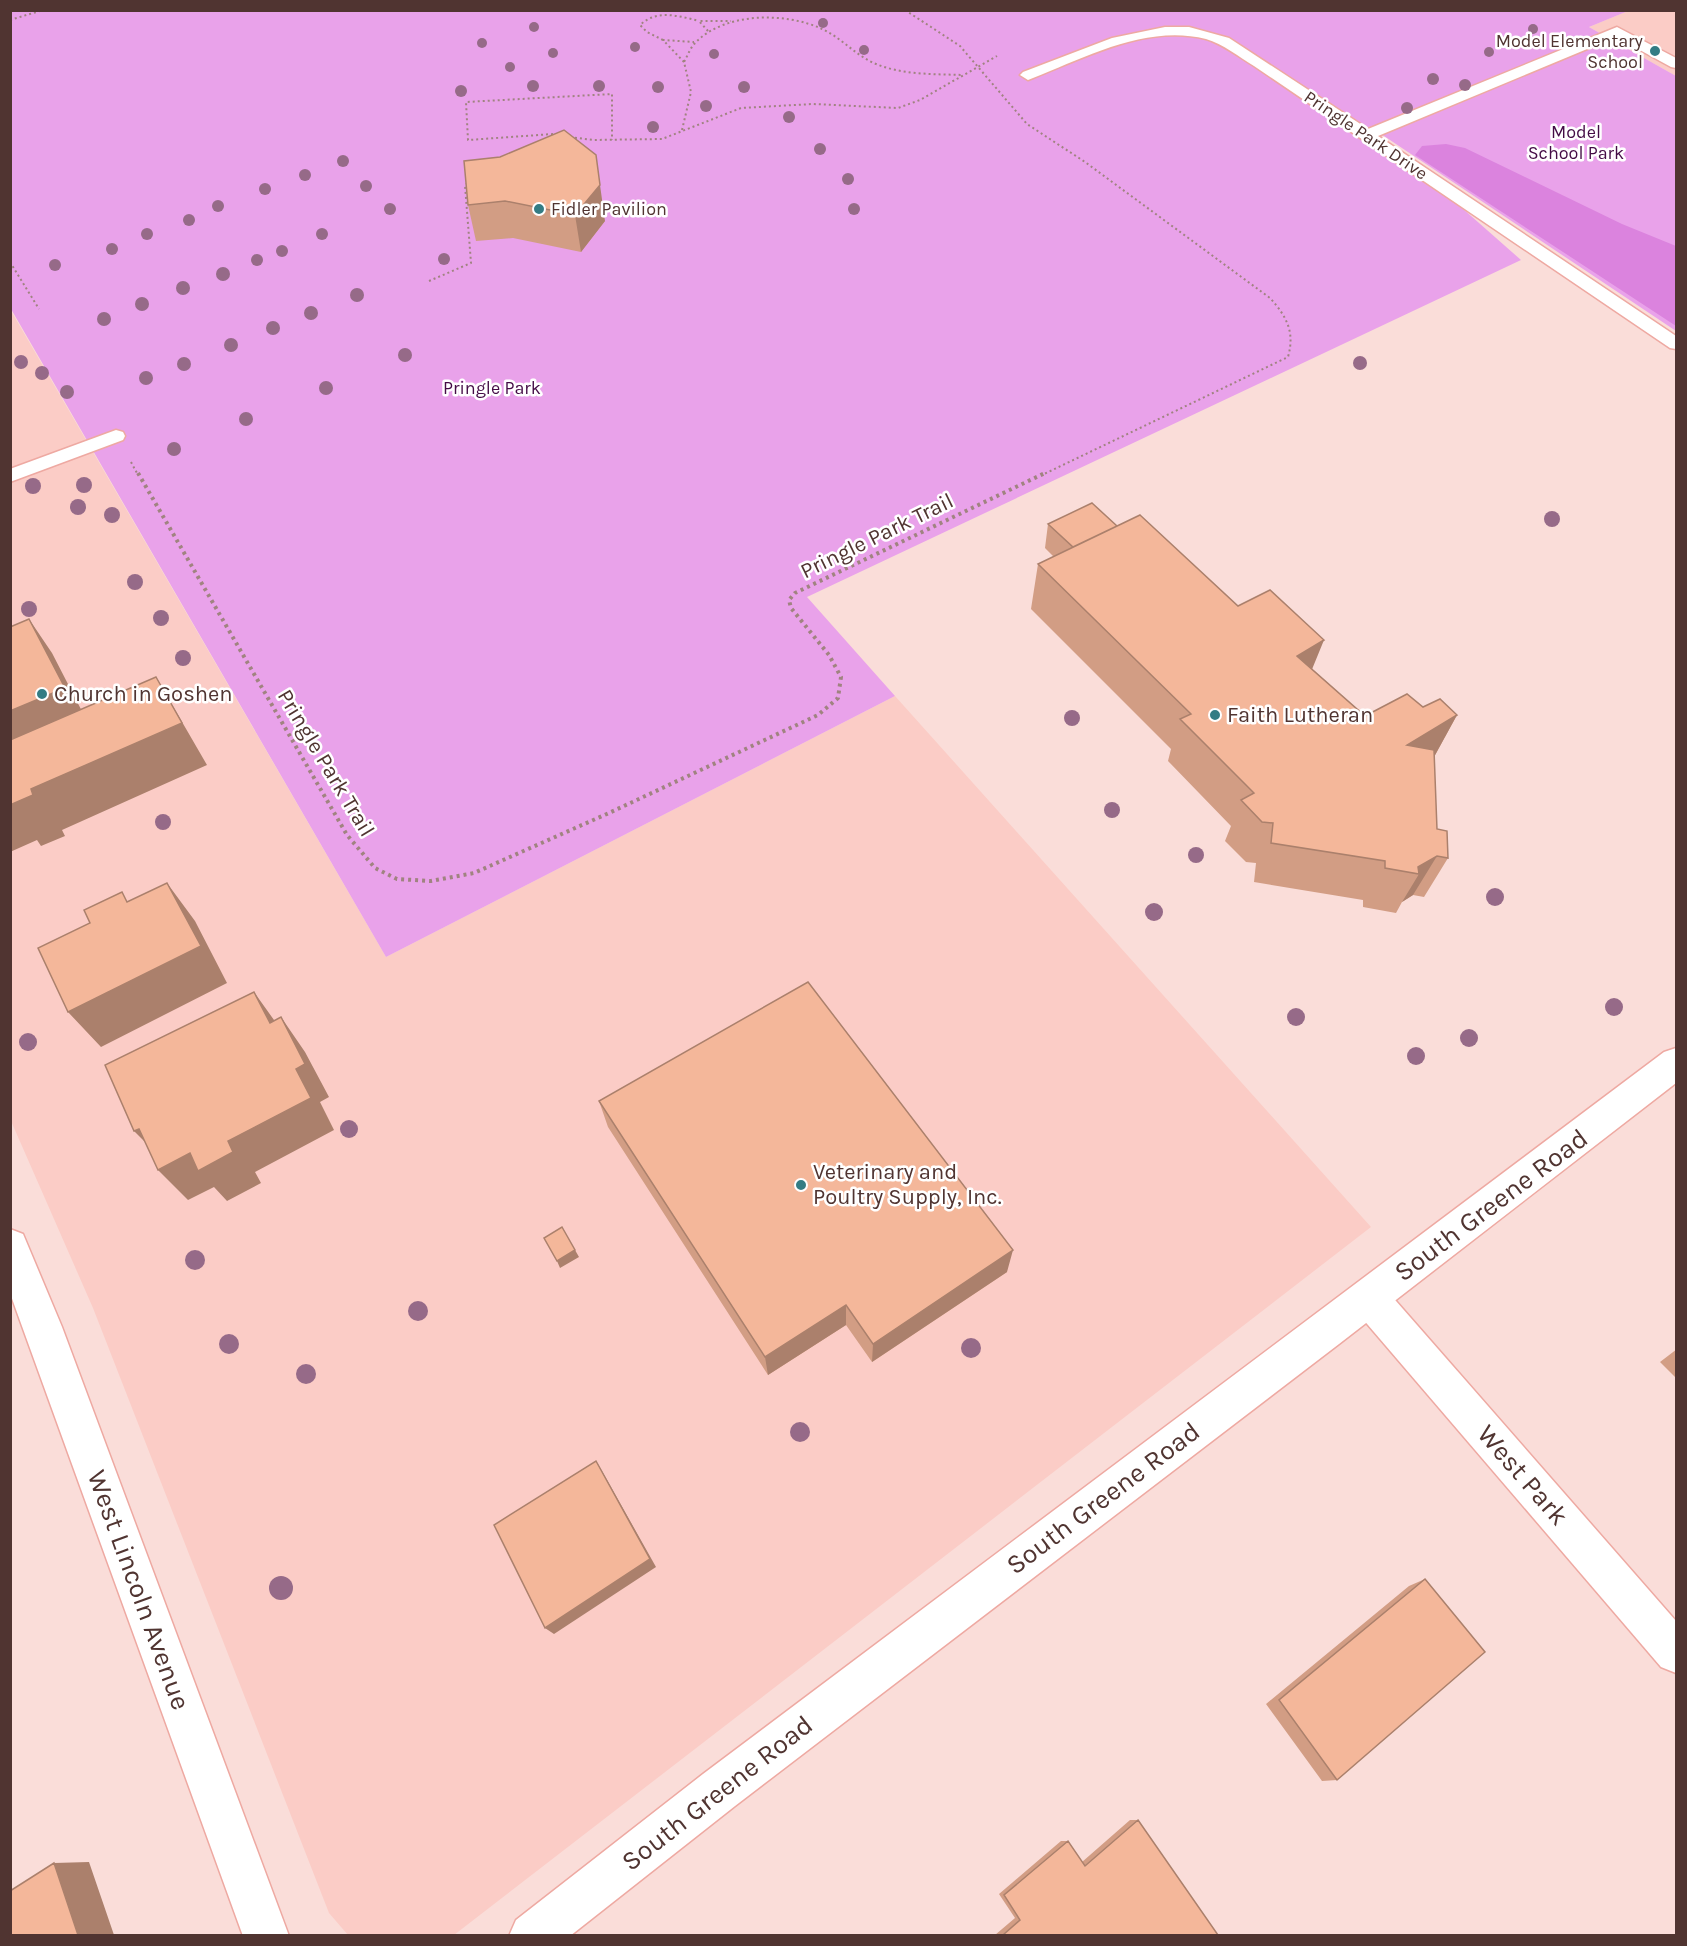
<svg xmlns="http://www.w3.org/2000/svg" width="1687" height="1946" font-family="Karla,sans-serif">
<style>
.built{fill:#fbccc6}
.green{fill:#e9a2ea}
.forest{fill:#db83de}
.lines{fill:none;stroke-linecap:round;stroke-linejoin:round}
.lane-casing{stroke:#eea9a2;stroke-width:3}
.street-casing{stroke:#eea9a2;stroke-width:3}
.secondary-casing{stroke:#eea9a2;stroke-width:3}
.path-far1{stroke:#a08380;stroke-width:2;stroke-dasharray:2 3;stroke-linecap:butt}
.path{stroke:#a08380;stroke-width:4;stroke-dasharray:3 4;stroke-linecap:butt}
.lane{fill:#fff;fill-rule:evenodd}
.street{fill:#fff;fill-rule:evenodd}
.secondary{fill:#fff;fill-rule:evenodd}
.tree{fill:#966a88}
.wall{fill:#d29d84}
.shaded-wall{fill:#ab806c}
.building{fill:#f4b79a;stroke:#ab806c;stroke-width:1.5}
.poi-dot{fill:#347c84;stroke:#fff;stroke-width:2}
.labels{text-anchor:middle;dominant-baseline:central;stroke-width:5;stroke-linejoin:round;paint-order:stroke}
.far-poi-label{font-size:18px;fill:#503431;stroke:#fff;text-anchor:end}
.far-park-label{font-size:18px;fill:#440c46;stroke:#fff}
.far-street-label{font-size:18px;fill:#503431;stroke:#fff}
.street-label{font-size:22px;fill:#503431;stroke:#fff}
.poi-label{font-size:22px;fill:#503431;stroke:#fff;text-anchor:start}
.near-street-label{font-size:27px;fill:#503431;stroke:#fff}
</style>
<rect width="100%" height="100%" fill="#faddd9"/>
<path class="built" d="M 1628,11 L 1676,11 L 1676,76 L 1589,27 Z
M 10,309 L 386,957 L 895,696 L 1371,1227 L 454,1935 L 348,1935 L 329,1913 L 93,1308 L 11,1121 Z"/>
<path class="green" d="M 10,11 L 1628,11 L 1589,27 L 1676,76 L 1676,331 L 1369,126 L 1521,260 L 807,597 L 895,696 L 386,957 L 11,309 Z"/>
<path class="forest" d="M 1446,144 L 1465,148 L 1622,224 L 1676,246 L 1676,326 L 1415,155 L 1422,146 Z"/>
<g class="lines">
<g class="lane-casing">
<path id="lane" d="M 1165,27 L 1189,27 L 1229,38 L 1368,129 L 1617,27 L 1676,58 L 1676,68 L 1671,67 L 1616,37 L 1378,136 L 1676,336 L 1676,349 L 1670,348 L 1254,66 C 1239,57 1223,44 1206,39 C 1147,24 1086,57 1033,78 L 1028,80 L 1020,75 L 1023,72 L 1112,38 Z
M 116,430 L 123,432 L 125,436 L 123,440 L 10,482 L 10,469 Z"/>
</g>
<g class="street-casing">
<path id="street" d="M 1369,1280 L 1382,1285 L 1676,1621 L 1676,1673 L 1661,1667 L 1356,1311 L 1350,1298 L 1356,1285 Z"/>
</g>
<g class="secondary-casing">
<path id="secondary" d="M 1676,1048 L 1676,1083 L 1339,1344 L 735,1806 L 570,1936 L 509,1936 L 516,1920 L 703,1774 L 1664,1052 Z
M 10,1229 L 23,1234 L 62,1327 L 289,1936 L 243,1936 L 10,1293 Z"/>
</g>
<path class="path-far1" d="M 905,10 L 960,46 L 1027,124 L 1085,162 L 1270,298 C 1287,317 1295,332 1288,357 L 1042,475
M 10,20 L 43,10
M 708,31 L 699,21 L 731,21
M 663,40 L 647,32 L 640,25 C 657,9 679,16 699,21
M 684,62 L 663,40 L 694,42
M 682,130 L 691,92 L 684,62 C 688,55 690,48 696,42 C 726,12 786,12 822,29 C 842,38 856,56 876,64 C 903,75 934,74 963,75
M 553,134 L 468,140 L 466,102 L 612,94 L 612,140
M 570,137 L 593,140 L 662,139 L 741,108 L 813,104 L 898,108 L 920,100 L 997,56
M 10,262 L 39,309
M 429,281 L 471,263 L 465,185 L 468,183
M 131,462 L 138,475"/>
<path class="path" d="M 138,473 L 347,835 L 375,868 L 397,879 L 431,881 L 474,873 L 609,813 L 818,715 L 838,698 L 841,677 L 829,655 L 791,608 L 789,600 L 795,593 L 1045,473"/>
<use href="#lane" class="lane"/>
<use href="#street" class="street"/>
<use href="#secondary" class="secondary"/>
</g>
<g class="tree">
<circle cx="823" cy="23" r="5"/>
<circle cx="534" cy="27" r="5"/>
<circle cx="1533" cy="29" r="5"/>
<circle cx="482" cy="43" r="5"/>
<circle cx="635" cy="47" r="5"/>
<circle cx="864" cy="50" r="5"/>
<circle cx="1489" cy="52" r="5"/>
<circle cx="553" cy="53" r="5"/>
<circle cx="714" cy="54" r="5"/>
<circle cx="510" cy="67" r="5"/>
<circle cx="1433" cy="79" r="6"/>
<circle cx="1465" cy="85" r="6"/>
<circle cx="533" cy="86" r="6"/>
<circle cx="599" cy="86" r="6"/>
<circle cx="658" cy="87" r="6"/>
<circle cx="744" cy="87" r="6"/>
<circle cx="461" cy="91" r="6"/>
<circle cx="706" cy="106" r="6"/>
<circle cx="1407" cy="108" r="6"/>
<circle cx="789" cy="117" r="6"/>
<circle cx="653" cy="127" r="6"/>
<circle cx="820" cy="149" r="6"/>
<circle cx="343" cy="161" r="6"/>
<circle cx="305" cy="175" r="6"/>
<circle cx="848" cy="179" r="6"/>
<circle cx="366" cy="186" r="6"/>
<circle cx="265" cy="189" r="6"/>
<circle cx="218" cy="206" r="6"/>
<circle cx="390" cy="209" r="6"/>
<circle cx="854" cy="209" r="6"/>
<circle cx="189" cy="220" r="6"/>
<circle cx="147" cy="234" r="6"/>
<circle cx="322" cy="234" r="6"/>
<circle cx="112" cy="249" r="6"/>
<circle cx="282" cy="251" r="6"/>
<circle cx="444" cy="259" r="6"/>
<circle cx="257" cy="260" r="6"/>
<circle cx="55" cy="265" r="6"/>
<circle cx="223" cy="274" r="7"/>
<circle cx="183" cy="288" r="7"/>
<circle cx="357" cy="295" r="7"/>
<circle cx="142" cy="304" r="7"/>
<circle cx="311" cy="313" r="7"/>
<circle cx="104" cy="319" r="7"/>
<circle cx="273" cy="328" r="7"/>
<circle cx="231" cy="345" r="7"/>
<circle cx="405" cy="355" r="7"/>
<circle cx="21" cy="362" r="7"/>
<circle cx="1360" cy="363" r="7"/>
<circle cx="184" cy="364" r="7"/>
<circle cx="42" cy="373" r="7"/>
<circle cx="146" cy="378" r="7"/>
<circle cx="326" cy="388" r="7"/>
<circle cx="67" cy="392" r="7"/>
<circle cx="246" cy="419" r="7"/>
<circle cx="174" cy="449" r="7"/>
<circle cx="84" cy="485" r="8"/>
<circle cx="33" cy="486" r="8"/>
<circle cx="78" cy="507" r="8"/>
<circle cx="112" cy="515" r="8"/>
<circle cx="1552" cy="519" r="8"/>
<circle cx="135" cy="582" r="8"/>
<circle cx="29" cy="609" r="8"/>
<circle cx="161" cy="618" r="8"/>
<circle cx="183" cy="658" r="8"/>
<circle cx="1072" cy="718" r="8"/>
<circle cx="1112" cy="810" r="8"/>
<circle cx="163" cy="822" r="8"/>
<circle cx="1196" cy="855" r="8"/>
<circle cx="1495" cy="897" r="9"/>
<circle cx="1154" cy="912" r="9"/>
<circle cx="1614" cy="1007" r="9"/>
<circle cx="1296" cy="1017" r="9"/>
<circle cx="1469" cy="1038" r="9"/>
<circle cx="28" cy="1042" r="9"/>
<circle cx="1416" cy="1056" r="9"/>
<circle cx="349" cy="1129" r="9"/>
<circle cx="195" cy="1260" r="10"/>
<circle cx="418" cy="1311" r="10"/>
<circle cx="229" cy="1344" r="10"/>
<circle cx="971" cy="1348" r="10"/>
<circle cx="306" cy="1374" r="10"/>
<circle cx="800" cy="1432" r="10"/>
<circle cx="281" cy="1588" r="12"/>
</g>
<path class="wall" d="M 464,161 L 605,221 L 581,252 L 513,238 L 476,241 L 468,205 Z
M 1048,524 L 1117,526 L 1238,606 L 1312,669 L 1365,716 L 1423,707 L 1457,715 L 1434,757 L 1437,829 L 1448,858 L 1424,897 L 1413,895 L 1402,902 L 1396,913 L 1363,907 L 1363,900 L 1254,882 L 1256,863 L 1246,862 L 1225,841 L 1231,826 L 1168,761 L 1171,749 L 1031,609 L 1038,564 L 1054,557 L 1045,548 Z
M 599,1101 L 1007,1272 L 872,1362 L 846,1325 L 768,1375 L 608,1127 Z
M 1677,1349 L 1677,1379 L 1660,1362 Z
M 1425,1579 L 1337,1780 L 1322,1781 L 1266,1704 L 1409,1586 Z
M 1130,1820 L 1138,1820 L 1218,1935 L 995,1935 L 1015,1918 L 999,1894 L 1061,1841 L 1068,1841 L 1082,1862 Z"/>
<path class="shaded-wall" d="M 600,185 L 605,221 L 581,252 L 575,215 Z
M 29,619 L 52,653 L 87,721 L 10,755 L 10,711 Z
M 1324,640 L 1306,684 L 1297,656 Z
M 156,677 L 207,765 L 62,830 L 65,836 L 41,846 L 37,840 L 10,852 L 10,805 L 31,789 Z
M 1457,715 L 1434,757 L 1407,745 Z
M 1437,856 L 1413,895 L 1402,902 L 1419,874 L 1418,867 Z
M 167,883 L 195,921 L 227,983 L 101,1047 L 68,1012 Z
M 254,992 L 279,1027 L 270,1023 Z
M 281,1017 L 305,1052 L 329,1097 L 320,1102 L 334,1130 L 255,1172 L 261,1183 L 227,1201 L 214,1187 L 188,1200 L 158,1170 L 190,1153 L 228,1141 L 296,1069 Z
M 139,1129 L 166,1163 L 134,1131 Z
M 575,1250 L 579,1257 L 560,1268 L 557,1261 Z
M 1013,1250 L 1007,1272 L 872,1362 L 873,1344 Z
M 846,1305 L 846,1325 L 768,1375 L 765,1357 Z
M 596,1461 L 602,1471 L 656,1567 L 554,1634 L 545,1628 Z
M 89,1862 L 114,1935 L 78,1935 L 54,1863 Z"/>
<path class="building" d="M 564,130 L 596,155 L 600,185 L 575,215 L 505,201 L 468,205 L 464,161 L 500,157 Z
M 1092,503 L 1117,526 L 1073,547 L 1048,524 Z
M 1140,515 L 1238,606 L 1270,590 L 1324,640 L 1297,656 L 1365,716 L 1407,694 L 1423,707 L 1440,699 L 1457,715 L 1407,745 L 1434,750 L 1437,829 L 1447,831 L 1448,858 L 1437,856 L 1418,867 L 1419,874 L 1385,868 L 1385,861 L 1271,843 L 1273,823 L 1262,822 L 1241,800 L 1254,793 L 1180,719 L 1191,714 L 1038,564 Z
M 29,619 L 65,688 L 10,711 L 10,627 Z
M 156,677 L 182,723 L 31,789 L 33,795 L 10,805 L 10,740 Z
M 167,883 L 201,946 L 68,1012 L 38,948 L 90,923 L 84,910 L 122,892 L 127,902 Z
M 808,982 L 1013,1250 L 873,1344 L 846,1305 L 765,1357 L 599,1101 Z
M 254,992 L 270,1023 L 281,1017 L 305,1064 L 296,1069 L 311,1098 L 228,1141 L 233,1152 L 198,1171 L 190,1153 L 158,1170 L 139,1129 L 134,1131 L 105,1065 Z
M 562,1227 L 575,1250 L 557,1261 L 544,1238 Z
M 596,1461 L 650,1559 L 545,1628 L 494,1525 Z
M 1425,1579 L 1485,1652 L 1337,1780 L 1279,1700 Z
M 1138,1820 L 1218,1935 L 1003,1935 L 1020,1920 L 1004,1895 L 1068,1841 L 1085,1866 Z
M 54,1863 L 78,1935 L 10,1935 L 10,1891 Z"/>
<g class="poi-dot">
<circle cx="1655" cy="51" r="6"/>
<circle cx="539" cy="209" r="6"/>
<circle cx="42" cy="694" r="6"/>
<circle cx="1215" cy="715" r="6"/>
<circle cx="801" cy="1185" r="6"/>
</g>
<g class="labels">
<g class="far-poi-label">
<text x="1643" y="41">Model Elementary<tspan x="1643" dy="21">School</tspan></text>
<text x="551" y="209" text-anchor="start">Fidler Pavilion</text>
</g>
<g class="far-park-label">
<text x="1576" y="132">Model<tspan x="1576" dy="21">School Park</tspan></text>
<text x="492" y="388">Pringle Park</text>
</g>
<g class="far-street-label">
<text transform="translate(1366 135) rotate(34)">Pringle Park Drive</text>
</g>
<g class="street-label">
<text transform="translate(877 536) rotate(-26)">Pringle Park Trail</text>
<text transform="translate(326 763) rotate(59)">Pringle Park Trail</text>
</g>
<g class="poi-label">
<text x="54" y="694">Church in Goshen</text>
<text x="1227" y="715">Faith Lutheran</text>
<text x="813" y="1172">Veterinary and<tspan x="813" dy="25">Poultry Supply, Inc.</tspan></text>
</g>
<g class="near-street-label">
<text transform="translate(1491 1205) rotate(-37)">South Greene Road</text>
<text transform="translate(1523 1475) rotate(49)">West Park</text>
<text transform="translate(1103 1498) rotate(-37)">South Greene Road</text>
<text transform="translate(139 1590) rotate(70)">West Lincoln Avenue</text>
<text transform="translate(717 1793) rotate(-38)">South Greene Road</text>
</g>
</g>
<rect width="1687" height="1946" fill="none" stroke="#503431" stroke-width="24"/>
</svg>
